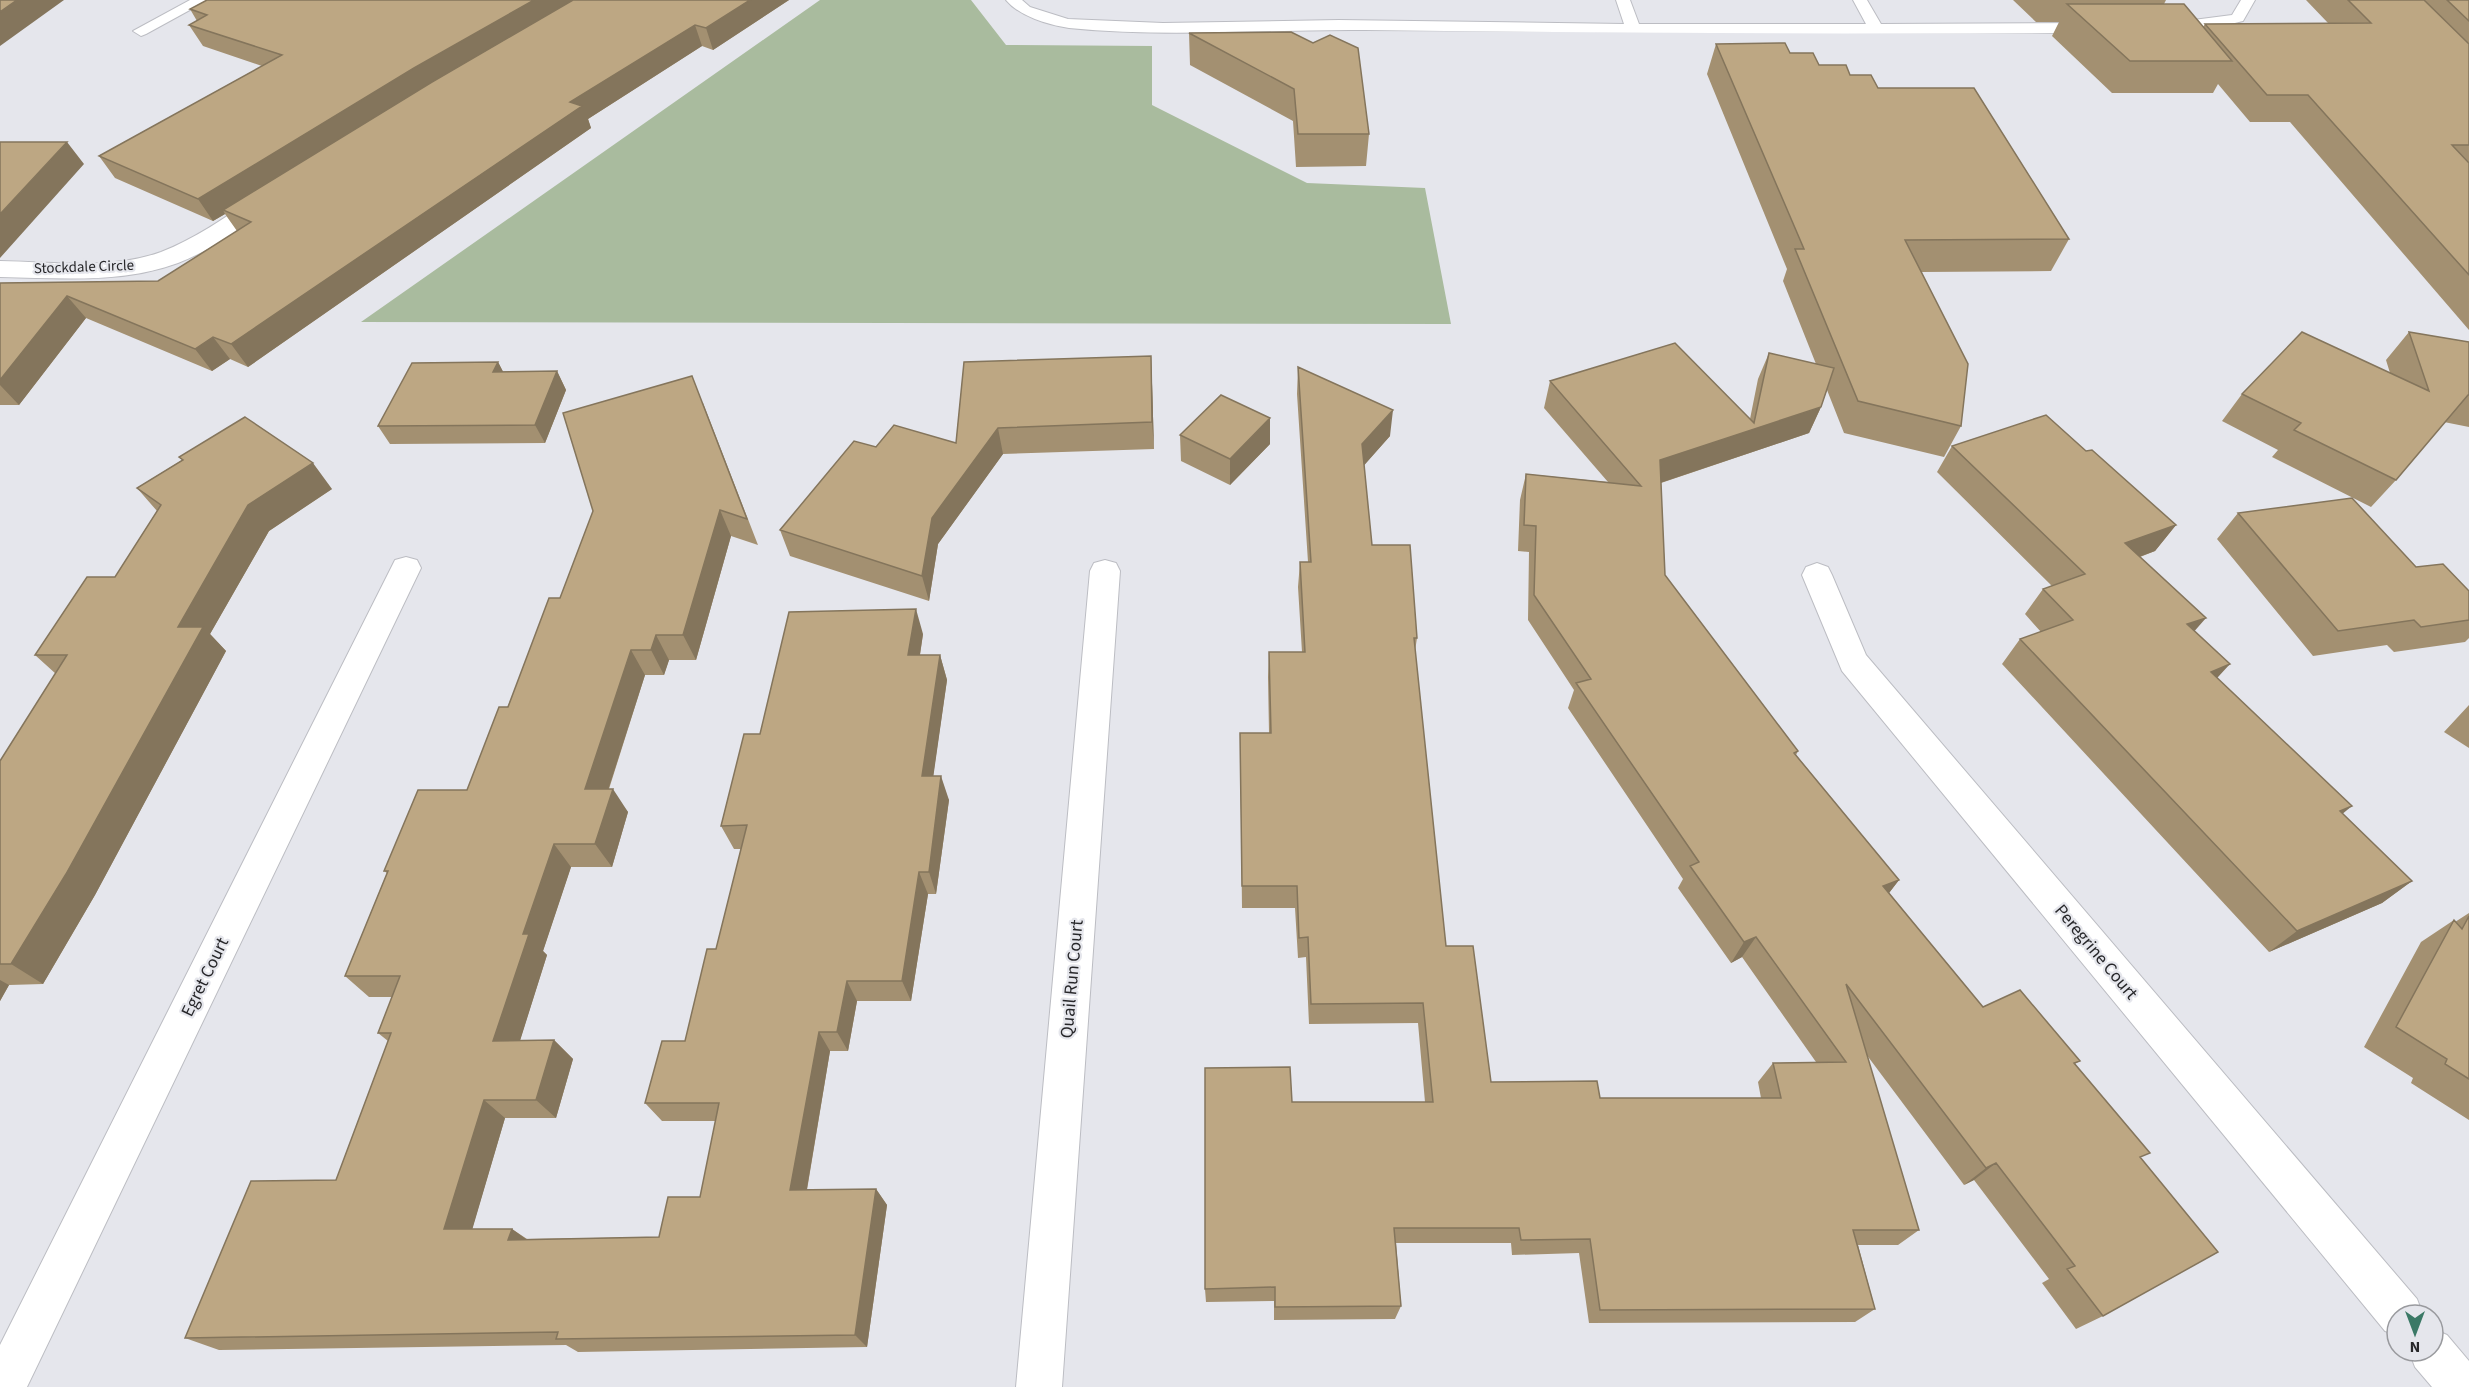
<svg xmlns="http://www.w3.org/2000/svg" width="2469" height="1387" font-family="'Source Sans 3',sans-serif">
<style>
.green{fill:#a9bb9e}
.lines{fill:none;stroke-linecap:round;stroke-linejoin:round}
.lane-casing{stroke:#bcbdc3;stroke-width:2}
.street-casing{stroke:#bcbdc3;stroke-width:2}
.lane{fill:#fff;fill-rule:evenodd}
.street{fill:#fff;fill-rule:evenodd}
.wall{fill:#a39071}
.shaded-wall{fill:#84755c}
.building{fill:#bda783;stroke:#84755c;stroke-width:1.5}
.labels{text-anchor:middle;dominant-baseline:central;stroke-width:4.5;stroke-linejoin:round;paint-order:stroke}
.far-street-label{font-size:15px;fill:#27272a;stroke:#e5e6ec}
.street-label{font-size:18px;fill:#27272a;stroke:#e5e6ec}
</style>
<rect width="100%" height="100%" fill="#e5e6ec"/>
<path class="green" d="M 820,0 L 971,0 L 1006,45 L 1152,46 L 1152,105 L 1307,183 L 1425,188 L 1451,324 L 361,322 Z"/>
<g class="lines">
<g class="lane-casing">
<path id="lane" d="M 190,0 L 208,0 L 146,34 L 141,36 L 133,31 Z
M 1006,0 L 1022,0 L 1030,7 L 1068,19 L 1163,23 L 1339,20 L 1624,24 L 1616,0 L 1630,0 L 1639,24 L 1866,24 L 1853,0 L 1867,0 L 1881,24 L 2087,23 L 2095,28 L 2087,33 C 1846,34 1605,33 1365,30 C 1266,29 1167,38 1069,28 C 1048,25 1019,16 1006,0 Z
M 2241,0 L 2255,0 L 2243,21 C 2228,25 2173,39 2162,28 L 2170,23 L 2232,15 Z"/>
</g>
<g class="street-casing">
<path id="street" d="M 269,192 L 278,194 L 281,199 L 278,204 C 246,225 214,249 178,263 C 122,284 59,278 0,277 L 0,261 C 52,262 111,270 161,252 C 197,238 229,215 260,194 Z
M 406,557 L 417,560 L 421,568 L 27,1387 L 0,1387 L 0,1345 L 391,568 L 395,560 Z
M 1105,560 L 1116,563 L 1120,571 L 1062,1387 L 1016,1387 L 1090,571 L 1094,563 Z
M 1817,563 L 1828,567 L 1832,575 L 1866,655 L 2417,1299 L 2423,1315 L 2397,1315 L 2397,1335 L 2385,1331 L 1842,671 L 1802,575 L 1806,567 Z
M 2433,1329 L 2447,1335 L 2469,1361 L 2469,1387 L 2432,1387 L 2415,1367 L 2409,1351 L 2433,1351 Z"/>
</g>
<use href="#lane" class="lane"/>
<use href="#street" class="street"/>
</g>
<path class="wall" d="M 207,0 L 789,0 L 713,50 L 702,46 L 588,119 L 591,128 L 248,367 L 230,359 L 212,371 L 86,318 L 19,405 L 0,405 L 0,283 L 158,281 L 237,231 L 225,214 L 213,221 L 115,178 L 99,156 L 262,66 L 203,46 L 189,25 L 197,21 L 190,9 Z
M 2013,0 L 2166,0 L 2164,4 L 2203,27 L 2205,24 L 2328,23 L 2306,0 L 2469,0 L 2469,330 L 2290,122 L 2250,122 L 2218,84 L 2213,93 L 2112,93 L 2052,36 L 2059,22 L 2036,22 Z
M 1189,33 L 1313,43 L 1369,134 L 1366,166 L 1296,167 L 1293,121 L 1190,65 Z
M 1716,44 L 1790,53 L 1819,65 L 1850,75 L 1878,88 L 2069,239 L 2051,271 L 1921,272 L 1961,426 L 1944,457 L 1844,433 L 1827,390 L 1821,407 L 1809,433 L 1661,483 L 1665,575 L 1798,751 L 1796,755 L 1899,880 L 1889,893 L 1983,1007 L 2080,1061 L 2075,1064 L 2141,1159 L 2103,1316 L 2076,1329 L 2042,1283 L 2049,1279 L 1974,1180 L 1964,1185 L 1866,1054 L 1919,1230 L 1898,1245 L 1858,1245 L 1875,1309 L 1855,1322 L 1589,1323 L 1579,1253 L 1512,1255 L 1511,1243 L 1396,1243 L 1401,1306 L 1395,1319 L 1274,1320 L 1274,1301 L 1206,1302 L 1205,1289 L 1292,1102 L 1425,1102 L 1418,1023 L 1309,1024 L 1306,957 L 1298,958 L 1295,908 L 1242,908 L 1240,733 L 1269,733 L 1268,677 L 1269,652 L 1302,652 L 1298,587 L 1300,562 L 1308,562 L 1297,394 L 1298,367 L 1390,436 L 1364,465 L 1372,545 L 1417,638 L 1415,651 L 1446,946 L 1491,1082 L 1600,1098 L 1761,1098 L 1758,1082 L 1773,1063 L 1816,1062 L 1742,957 L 1731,963 L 1678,888 L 1683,879 L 1568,708 L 1574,690 L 1528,620 L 1529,552 L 1518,551 L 1520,500 L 1526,474 L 1608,482 L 1544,408 L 1550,381 L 1750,419 L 1758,379 L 1769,353 L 1816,364 L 1783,281 L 1787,269 L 1707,74 Z
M 2409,332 L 2469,342 L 2469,427 L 2444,422 L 2396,480 L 2371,507 L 2272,457 L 2278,450 L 2222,421 L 2242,394 L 2390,373 L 2386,360 Z
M 498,362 L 503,372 L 557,371 L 566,390 L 545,443 L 390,444 L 378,426 Z
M 964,362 L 1152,383 L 1154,449 L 1003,454 L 938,544 L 929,601 L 790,556 L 780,530 L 876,447 L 956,443 Z
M 703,403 L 758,545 L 731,536 L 696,660 L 669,660 L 664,675 L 645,675 L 609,789 L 628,812 L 612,867 L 571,867 L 543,951 L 547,955 L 520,1040 L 554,1040 L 573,1059 L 556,1118 L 505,1118 L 472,1229 L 512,1229 L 527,1239 L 659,1237 L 700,1197 L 716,1121 L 662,1121 L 645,1103 L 685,1041 L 716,949 L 741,849 L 734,849 L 721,826 L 760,734 L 923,634 L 920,655 L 940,655 L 947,680 L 933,776 L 949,800 L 936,894 L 928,894 L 911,1001 L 857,1001 L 848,1051 L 830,1051 L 807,1190 L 876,1189 L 887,1205 L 867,1347 L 578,1352 L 566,1345 L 219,1350 L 185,1338 L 336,1180 L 388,1041 L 378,1033 L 392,997 L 369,997 L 345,976 L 387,873 L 384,871 L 467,790 L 560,598 Z
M 1180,435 L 1270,444 L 1230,485 L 1181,461 Z
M 1952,446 L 2086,451 L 2176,525 L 2155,551 L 2140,557 L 2194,631 L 2217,678 L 2343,814 L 2412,881 L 2382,903 L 2269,952 L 2002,664 L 2020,639 L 2041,632 L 2025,614 L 2043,589 L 2052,586 L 1937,472 Z
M 179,457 L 332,489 L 269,531 L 210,634 L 226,651 L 95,895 L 43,984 L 9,985 L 0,1001 L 0,761 L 56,674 L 35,655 L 115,577 L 157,511 L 137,488 L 182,460 Z
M 2238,513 L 2416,567 L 2469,591 L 2469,638 L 2465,642 L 2394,652 L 2387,645 L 2313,656 L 2217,539 Z
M 2469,705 L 2469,748 L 2444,732 Z
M 2469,913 L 2469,1120 L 2411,1083 L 2413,1078 L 2364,1047 L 2421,942 L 2454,920 L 2455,922 Z"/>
<path class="shaded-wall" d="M 17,0 L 64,0 L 0,46 L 0,12 Z
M 534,0 L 580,0 L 223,210 L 225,214 L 213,221 L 198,199 L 414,68 Z
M 750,0 L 789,0 L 713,50 L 706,28 Z
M 695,25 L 702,46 L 588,119 L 591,128 L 248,367 L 231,344 L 570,102 Z
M 67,142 L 84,164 L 0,258 L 0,214 Z
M 67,296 L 86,318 L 19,405 L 0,385 L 0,380 Z
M 213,337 L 230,359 L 212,371 L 195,349 Z
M 1151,356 L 1152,383 L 1154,449 L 1152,422 Z
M 498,362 L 508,381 L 493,372 Z
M 557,371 L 566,390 L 545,443 L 535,425 Z
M 1821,407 L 1809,433 L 1651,486 L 1660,460 Z
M 1393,410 L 1390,436 L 1360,470 L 1362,444 Z
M 1270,418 L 1270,444 L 1230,485 L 1230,459 Z
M 998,428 L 1003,454 L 938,544 L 929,601 L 922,576 L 932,518 Z
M 313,463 L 332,489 L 269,531 L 210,634 L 226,651 L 95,895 L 43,984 L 11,964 L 178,627 L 248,505 Z
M 720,510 L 731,536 L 696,660 L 683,635 Z
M 2176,525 L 2155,551 L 2106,569 L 2125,543 Z
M 916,609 L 923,634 L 916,680 L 908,655 Z
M 2206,618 L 2184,643 L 2187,624 Z
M 656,635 L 669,660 L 664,675 L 651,650 Z
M 631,650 L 645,675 L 601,812 L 585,789 Z
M 940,655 L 947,680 L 930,800 L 922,776 Z
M 2230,664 L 2207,689 L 2211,672 Z
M 941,776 L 949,800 L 936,894 L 929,872 Z
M 613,789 L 628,812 L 612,867 L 595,844 Z
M 2352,806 L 2324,829 L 2340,811 Z
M 554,844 L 571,867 L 543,951 L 547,955 L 514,1060 L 493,1041 L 523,934 Z
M 919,872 L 928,894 L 911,1001 L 902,981 Z
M 1899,880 L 1882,902 L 1883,886 Z
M 2412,881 L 2382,903 L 2269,952 L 2297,931 Z
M 1756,937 L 1742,957 L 1731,963 L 1744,942 Z
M 0,980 L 9,985 L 0,1001 Z
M 847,981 L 857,1001 L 848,1051 L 837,1032 Z
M 819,1032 L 830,1051 L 804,1206 L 790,1190 Z
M 554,1040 L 573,1059 L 556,1118 L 536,1100 Z
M 484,1100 L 505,1118 L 468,1244 L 444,1229 Z
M 1996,1163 L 1974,1180 L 1964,1185 L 1986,1168 Z
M 876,1189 L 887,1205 L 867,1347 L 855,1335 Z
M 512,1229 L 533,1244 L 508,1240 Z"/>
<path class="building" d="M 0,0 L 17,0 L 0,12 Z
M 207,0 L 534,0 L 414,68 L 198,199 L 99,156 L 282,55 L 189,25 L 207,15 L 190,9 Z
M 573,0 L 750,0 L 706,28 L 695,25 L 570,102 L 582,106 L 231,344 L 213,337 L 195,349 L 67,296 L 0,380 L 0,283 L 158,281 L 251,222 L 223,210 L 432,82 Z
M 2348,0 L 2424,0 L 2469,44 L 2469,145 L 2452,145 L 2469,163 L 2469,275 L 2308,95 L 2267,95 L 2205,24 L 2371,23 Z
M 2447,0 L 2469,0 L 2469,21 Z
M 2067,4 L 2184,4 L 2232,61 L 2130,61 Z
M 1291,32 L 1313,43 L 1330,35 L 1358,48 L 1369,134 L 1298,134 L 1294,89 L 1189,33 Z
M 1785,43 L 1790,53 L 1813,53 L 1819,65 L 1846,65 L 1850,75 L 1871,75 L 1878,88 L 1974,88 L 2069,239 L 1905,240 L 1968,364 L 1961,426 L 1858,401 L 1795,249 L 1804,249 L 1716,44 Z
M 0,142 L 67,142 L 0,214 Z
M 2302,332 L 2429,391 L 2409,332 L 2469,342 L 2469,395 L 2468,395 L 2396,480 L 2294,430 L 2301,423 L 2242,394 Z
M 1675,343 L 1754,423 L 1769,353 L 1834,368 L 1821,407 L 1660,460 L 1665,575 L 1798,751 L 1794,753 L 1899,880 L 1883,886 L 1983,1007 L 2020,990 L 2080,1061 L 2074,1063 L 2150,1153 L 2140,1157 L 2218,1252 L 2103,1316 L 2067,1269 L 2075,1266 L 1996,1163 L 1986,1168 L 1846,984 L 1919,1230 L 1853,1230 L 1875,1309 L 1600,1310 L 1590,1239 L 1521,1240 L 1519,1228 L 1394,1228 L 1401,1306 L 1275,1307 L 1275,1287 L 1205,1289 L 1205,1068 L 1290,1067 L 1292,1102 L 1433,1102 L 1423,1003 L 1311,1004 L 1308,937 L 1299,938 L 1297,886 L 1242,886 L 1240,733 L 1271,733 L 1269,652 L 1305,652 L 1300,562 L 1311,562 L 1298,367 L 1393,410 L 1362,444 L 1372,545 L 1410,545 L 1417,638 L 1414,638 L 1446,946 L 1473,946 L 1491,1082 L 1597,1081 L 1600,1098 L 1781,1098 L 1773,1063 L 1846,1062 L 1756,937 L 1744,942 L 1690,866 L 1699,862 L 1576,683 L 1591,679 L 1534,595 L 1536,526 L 1524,525 L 1526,474 L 1641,486 L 1550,381 Z
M 1151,356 L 1152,422 L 998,428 L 932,518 L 922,576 L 780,530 L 854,441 L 876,447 L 894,425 L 956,443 L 964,362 Z
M 498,362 L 493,372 L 557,371 L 535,425 L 378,426 L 412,363 Z
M 692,376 L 747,519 L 720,510 L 683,635 L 656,635 L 651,650 L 631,650 L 585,789 L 613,789 L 595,844 L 554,844 L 523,934 L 529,934 L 493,1041 L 554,1040 L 536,1100 L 484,1100 L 444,1229 L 512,1229 L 508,1240 L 659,1237 L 668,1197 L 700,1197 L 719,1103 L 645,1103 L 662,1041 L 685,1041 L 707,949 L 716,949 L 747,825 L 721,826 L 744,734 L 760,734 L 789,612 L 916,609 L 908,655 L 940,655 L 922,776 L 941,776 L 929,872 L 919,872 L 902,981 L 847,981 L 837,1032 L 819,1032 L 790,1190 L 876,1189 L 855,1335 L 556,1339 L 558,1332 L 185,1338 L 251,1181 L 336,1180 L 391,1033 L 378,1033 L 400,976 L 345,976 L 388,871 L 384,871 L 418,790 L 467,790 L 499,707 L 508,707 L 549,598 L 560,598 L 593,511 L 563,413 Z
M 1221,395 L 1270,418 L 1230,459 L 1180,435 Z
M 2046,415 L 2086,451 L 2092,450 L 2176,525 L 2125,543 L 2206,618 L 2187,624 L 2230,664 L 2211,672 L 2352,806 L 2340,811 L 2412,881 L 2297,931 L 2020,639 L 2073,620 L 2043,589 L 2085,574 L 1952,446 Z
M 245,417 L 313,463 L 248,505 L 178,627 L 203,627 L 66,874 L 11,964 L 0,964 L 0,761 L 67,655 L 35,655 L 87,577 L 115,577 L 161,505 L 137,488 L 183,460 L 179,457 Z
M 2352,498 L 2416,567 L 2443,564 L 2469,591 L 2469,620 L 2421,627 L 2414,620 L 2338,631 L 2238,513 Z
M 2469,916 L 2469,1079 L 2445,1064 L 2447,1059 L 2396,1027 L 2454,920 L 2462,929 Z"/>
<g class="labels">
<g class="far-street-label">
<text transform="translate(84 267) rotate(-2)">Stockdale Circle</text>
</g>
<g class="street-label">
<text transform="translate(2096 952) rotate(50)">Peregrine Court</text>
<text transform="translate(205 977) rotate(-64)">Egret Court</text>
<text transform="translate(1072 979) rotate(-85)">Quail Run Court</text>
</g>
</g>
<g transform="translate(2415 1333) rotate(180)"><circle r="28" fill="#e5e6ec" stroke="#999a9e" stroke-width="1.5"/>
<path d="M0-4.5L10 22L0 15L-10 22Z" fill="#3b7966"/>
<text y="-9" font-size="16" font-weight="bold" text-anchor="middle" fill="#27272a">N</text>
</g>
</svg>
